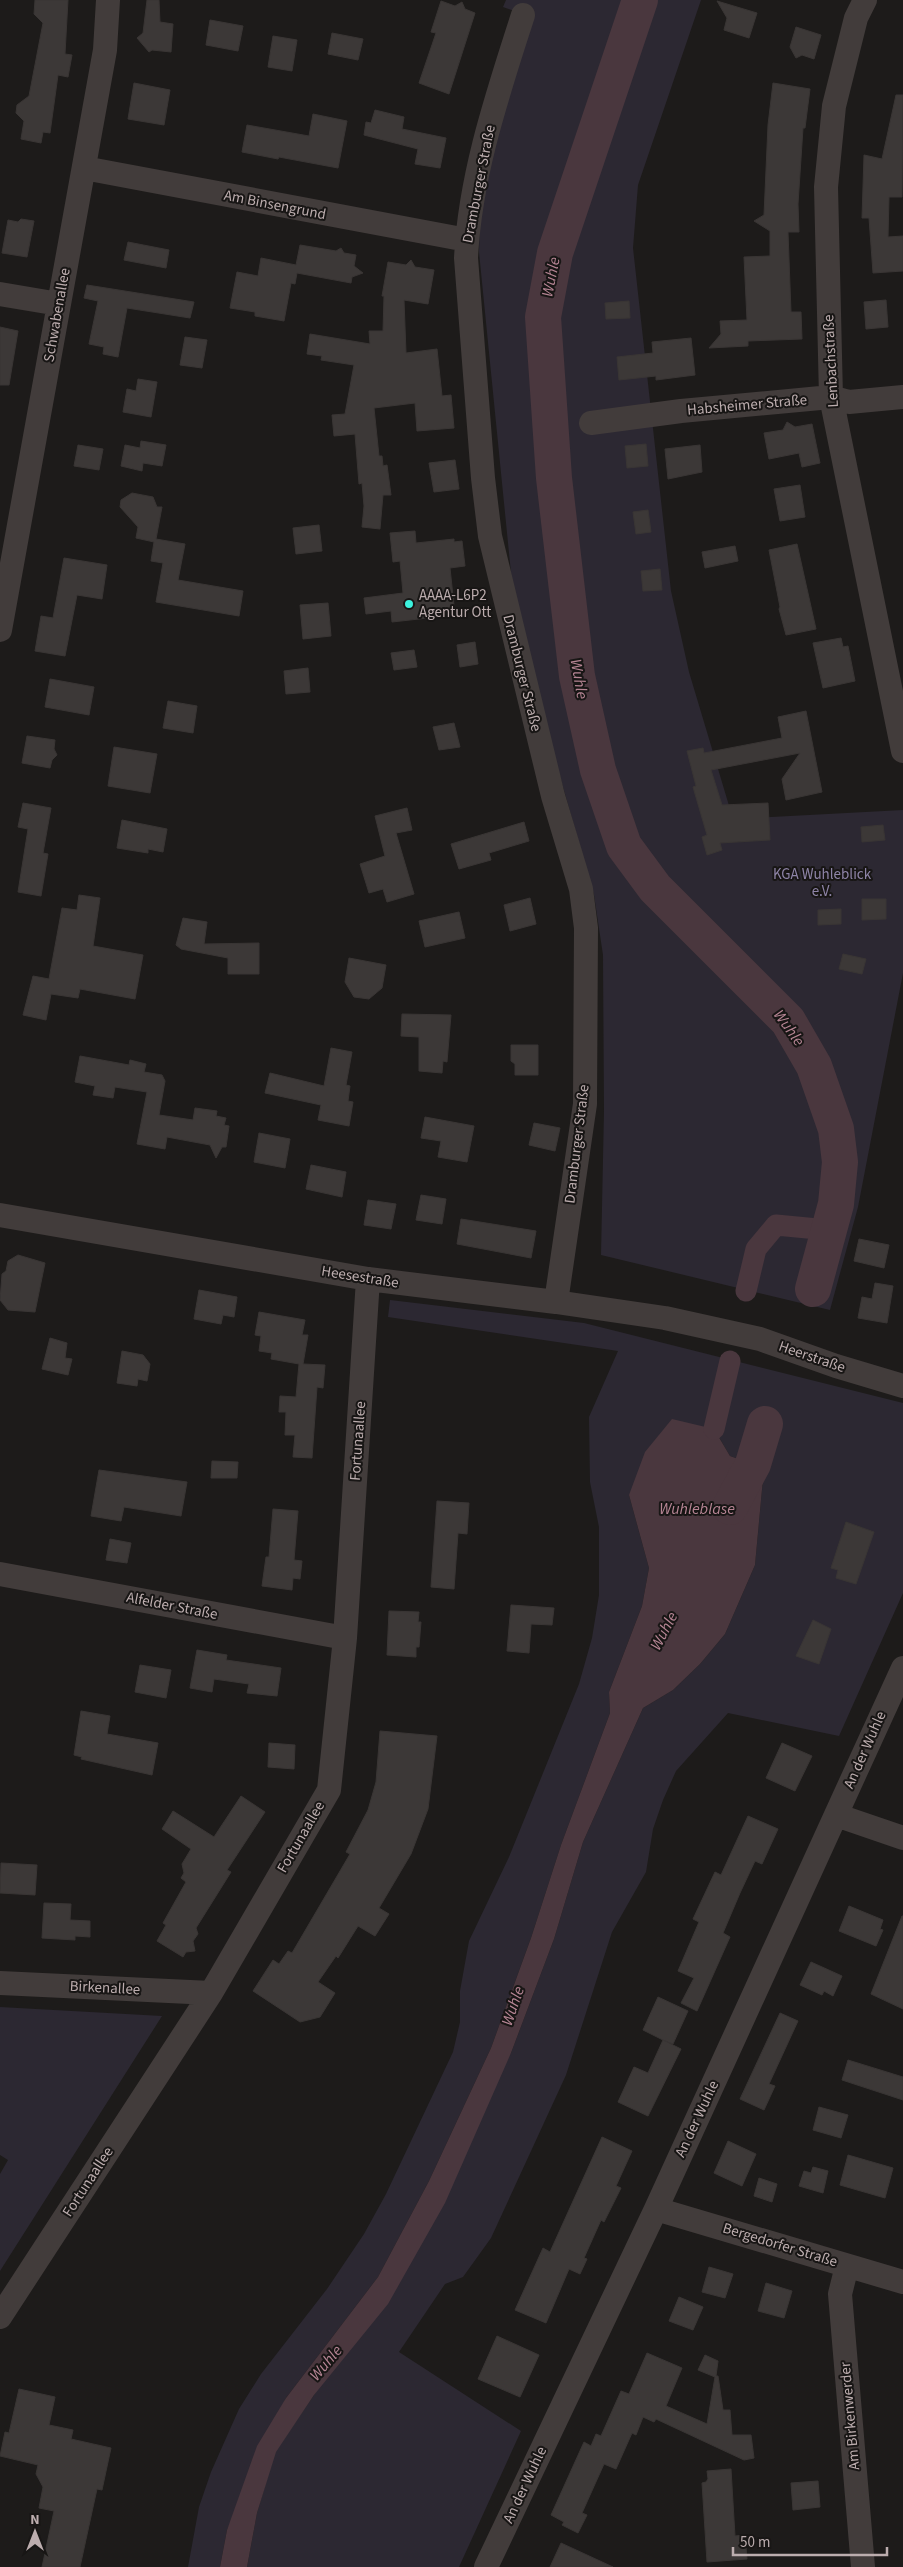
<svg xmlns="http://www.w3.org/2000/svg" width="903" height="2567" font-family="'Source Sans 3',sans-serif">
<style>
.green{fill:#2c2832}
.water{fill:#4a373e}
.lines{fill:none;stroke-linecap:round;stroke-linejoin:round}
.canal{stroke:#4a373e;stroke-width:21}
.river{stroke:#4a373e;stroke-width:36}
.building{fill:#3c3837;stroke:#393534}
.minor{stroke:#423c3b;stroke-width:24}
.poi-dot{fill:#3cf2de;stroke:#181615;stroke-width:2}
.labels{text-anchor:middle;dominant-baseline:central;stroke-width:4;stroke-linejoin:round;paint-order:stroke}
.street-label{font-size:15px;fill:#bcadae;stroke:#181615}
.poi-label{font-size:15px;fill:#bcadae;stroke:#181615;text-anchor:start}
.park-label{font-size:15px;fill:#8e84a7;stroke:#181615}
.water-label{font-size:16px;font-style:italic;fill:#b68594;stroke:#181615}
</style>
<rect width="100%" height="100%" fill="#1d1b1a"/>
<path class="green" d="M 506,0 L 701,0 L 638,185 L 633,248 L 671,591 L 689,672 L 733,819 L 903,810 L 903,973 L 858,1207 L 830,1310 L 601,1255 L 604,1111 L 603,955 L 594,895 L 516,623 L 479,252 L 480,216 L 487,171 L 532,17 L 503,7 Z
M 390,1300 L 584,1323 L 903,1403 L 903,1593 L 839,1736 L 728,1713 L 676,1771 L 663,1800 L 653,1829 L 646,1872 L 612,1932 L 566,2075 L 491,2238 L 463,2277 L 445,2284 L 399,2352 L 521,2431 L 459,2567 L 247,2567 L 257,2513 L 275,2452 L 314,2395 L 511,2053 L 554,1939 L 583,1842 L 643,1708 L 673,1690 L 700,1664 L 725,1634 L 755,1565 L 764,1468 L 730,1456 L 714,1429 L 629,1495 L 649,1568 L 642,1606 L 609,1692 L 610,1713 L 561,1845 L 531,1938 L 491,2048 L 429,2181 L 378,2277 L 286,2398 L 227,2530 L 220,2567 L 188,2567 L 199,2507 L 211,2472 L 239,2409 L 261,2374 L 327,2289 L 364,2234 L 386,2194 L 453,2052 L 460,2022 L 460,1991 L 469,1941 L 509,1857 L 541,1778 L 579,1684 L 592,1638 L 599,1595 L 599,1527 L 590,1482 L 589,1417 L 618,1351 L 388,1317 Z
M 0,2007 L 162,2016 L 0,2271 L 0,2174 L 8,2160 L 0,2155 Z"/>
<path class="water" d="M 672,1419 L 714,1429 L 730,1456 L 764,1468 L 755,1565 L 725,1634 L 700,1664 L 673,1690 L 643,1708 L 583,1842 L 554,1939 L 511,2053 L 445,2203 L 388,2304 L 314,2395 L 276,2452 L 257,2513 L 247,2567 L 220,2567 L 227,2530 L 257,2446 L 286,2398 L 378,2277 L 429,2181 L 491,2048 L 531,1938 L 561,1845 L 610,1713 L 609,1692 L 642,1606 L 649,1568 L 629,1495 L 645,1452 Z"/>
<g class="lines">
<path class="canal" d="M 746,1291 L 756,1249 L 776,1225 L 828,1230
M 714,1429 L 730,1361"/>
<path class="river" d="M 640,0 L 555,253 L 543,317 L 554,478 L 577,676 L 598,770 L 624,846 L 655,888 L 788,1021 L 814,1066 L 836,1129 L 840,1162 L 836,1204 L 813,1289
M 730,1507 L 753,1464 L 765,1424"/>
</g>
<path class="building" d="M 35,0 L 68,0 L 65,54 L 72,55 L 68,77 L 58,75 L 50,133 L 43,132 L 41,143 L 21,139 L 24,121 L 16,113 L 17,105 L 29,96 L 43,23 L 34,14 Z
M 147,0 L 159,0 L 160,22 L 173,24 L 171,52 L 152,50 L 149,52 L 137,38 L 143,33 Z
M 441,1 L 455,6 L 462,2 L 465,9 L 475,13 L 449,94 L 419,83 L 436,33 L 431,32 Z
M 717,1 L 757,13 L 749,38 L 724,30 L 727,18 Z
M 210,20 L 243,26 L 238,51 L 206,45 Z
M 796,27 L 821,35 L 814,59 L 802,55 L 796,58 L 790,47 Z
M 332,33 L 363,39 L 358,60 L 328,54 Z
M 273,36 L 297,40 L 292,71 L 268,67 Z
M 134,83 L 170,90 L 164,125 L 128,119 Z
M 773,83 L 810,89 L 805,128 L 803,128 L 798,204 L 799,232 L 788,232 L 791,312 L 801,312 L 802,339 L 748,341 L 748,346 L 709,348 L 721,334 L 720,321 L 747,320 L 744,257 L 770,256 L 770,231 L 754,221 L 764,215 L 768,125 Z
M 896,95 L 903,95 L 902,197 L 889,197 L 888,237 L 903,236 L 903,271 L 873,273 L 869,218 L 862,218 L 864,155 L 882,159 Z
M 375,110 L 404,117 L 402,129 L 446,138 L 440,168 L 415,164 L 418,149 L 364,135 L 366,122 L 371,123 Z
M 313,114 L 347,121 L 338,168 L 279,157 L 278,159 L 242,152 L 247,125 L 309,136 Z
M 21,219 L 34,221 L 27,257 L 2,253 L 8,220 L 18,222 Z
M 128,242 L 169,250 L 166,268 L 124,260 Z
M 300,245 L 336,251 L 341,248 L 344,253 L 356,255 L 354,266 L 363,273 L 352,277 L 351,283 L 297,273 L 295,284 L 291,283 L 284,321 L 255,316 L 255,312 L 230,308 L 237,272 L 258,276 L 261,258 L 296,265 Z
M 411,260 L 415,267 L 434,270 L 428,304 L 404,300 L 406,353 L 437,349 L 442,396 L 451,395 L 454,428 L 417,431 L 415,403 L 374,408 L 379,456 L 382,456 L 383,466 L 387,465 L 391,495 L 383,495 L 380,529 L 362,527 L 364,506 L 362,483 L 359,484 L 355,434 L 334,436 L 332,415 L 345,414 L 354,365 L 321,360 L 322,356 L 307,354 L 310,334 L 370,344 L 369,331 L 383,331 L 384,296 L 382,296 L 388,262 L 406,265 Z
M 87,285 L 194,302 L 190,318 L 127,308 L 118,357 L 103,354 L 104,347 L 89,344 L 98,301 L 84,298 Z
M 886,300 L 888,327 L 866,329 L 864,302 Z
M 629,301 L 630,318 L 606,319 L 605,303 Z
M 0,327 L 18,331 L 9,385 L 0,385 Z
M 185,337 L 207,340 L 202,368 L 180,365 Z
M 691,338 L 695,375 L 656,380 L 656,376 L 619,380 L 617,357 L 653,353 L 652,342 Z
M 138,379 L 157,382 L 151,417 L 123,412 L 127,389 L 136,391 Z
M 787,422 L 795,427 L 812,424 L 820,463 L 802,467 L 799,453 L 769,459 L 764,433 L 783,430 Z
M 141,441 L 166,445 L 162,466 L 143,463 L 142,471 L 121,466 L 125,445 L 140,448 Z
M 646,444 L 648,466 L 627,468 L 625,446 Z
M 78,445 L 103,449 L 99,470 L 74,466 Z
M 700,445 L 702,472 L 668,479 L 665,449 Z
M 455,460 L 459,489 L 434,492 L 429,463 Z
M 800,485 L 805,517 L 780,521 L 774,489 Z
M 132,493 L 153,497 L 157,507 L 162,507 L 156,539 L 185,544 L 178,580 L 243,591 L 239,616 L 156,602 L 163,563 L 151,561 L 154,542 L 136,538 L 138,527 L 120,507 L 121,500 Z
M 648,510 L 651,532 L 636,534 L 633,512 Z
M 319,525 L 322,551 L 296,554 L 293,528 Z
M 415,531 L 416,543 L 454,539 L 454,542 L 462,541 L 465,566 L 450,568 L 455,615 L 392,622 L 391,611 L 366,614 L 364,598 L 403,593 L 400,561 L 393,562 L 390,533 Z
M 797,544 L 816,629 L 786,635 L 779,609 L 780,607 L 769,550 Z
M 735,546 L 738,561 L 705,568 L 702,552 Z
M 64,558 L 107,565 L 102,599 L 77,595 L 65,656 L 35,651 L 41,616 L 53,618 Z
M 660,569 L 662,590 L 643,591 L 641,571 Z
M 328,603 L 331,636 L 303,639 L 300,605 Z
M 841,638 L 843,647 L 848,646 L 855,681 L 823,688 L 813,643 Z
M 475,642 L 478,664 L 460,667 L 457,645 Z
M 414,650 L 417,667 L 394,670 L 391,653 Z
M 308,668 L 310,692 L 286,694 L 284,671 Z
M 50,679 L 94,687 L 89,715 L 45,707 Z
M 168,701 L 197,706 L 193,733 L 163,728 Z
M 806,711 L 822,792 L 786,800 L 782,779 L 800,753 L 711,770 L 722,805 L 768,803 L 770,840 L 720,843 L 722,850 L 707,855 L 702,837 L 707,835 L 693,787 L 696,786 L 687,751 L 703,748 L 704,753 L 782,738 L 778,717 Z
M 454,723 L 460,747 L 439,750 L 433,727 Z
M 27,736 L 55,740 L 54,749 L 57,755 L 52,760 L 50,768 L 22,763 Z
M 114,747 L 157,754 L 150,793 L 108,786 Z
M 23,803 L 51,808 L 43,853 L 48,854 L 41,896 L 18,892 L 28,829 L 18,827 Z
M 407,808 L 412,830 L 396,833 L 414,894 L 387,902 L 383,889 L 369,893 L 360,864 L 385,856 L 375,816 Z
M 122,820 L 167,829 L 163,852 L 148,849 L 148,853 L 117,848 Z
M 524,822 L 529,841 L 489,853 L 491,860 L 459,869 L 451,844 Z
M 883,825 L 885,840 L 862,842 L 861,827 Z
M 79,895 L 100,898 L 93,946 L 143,955 L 135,999 L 80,989 L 78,998 L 51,994 L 46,1020 L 23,1015 L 33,976 L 49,979 L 62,908 L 77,910 Z
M 530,898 L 536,924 L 510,931 L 504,905 Z
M 862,899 L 886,899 L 886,919 L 862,920 Z
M 841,909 L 841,924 L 818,925 L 818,910 Z
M 459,912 L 465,938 L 425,947 L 419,921 Z
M 183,918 L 207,922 L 204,944 L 259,943 L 259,974 L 228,974 L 228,958 L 181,949 L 176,945 Z
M 843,954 L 866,959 L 862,974 L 839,969 Z
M 349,958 L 386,965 L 382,988 L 369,999 L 354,997 L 345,982 Z
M 402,1014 L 451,1015 L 447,1062 L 443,1061 L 442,1073 L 419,1071 L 419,1037 L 401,1036 Z
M 511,1045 L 538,1045 L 538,1075 L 515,1075 L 515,1064 L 511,1061 Z
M 331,1048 L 352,1052 L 346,1085 L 350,1086 L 348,1101 L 353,1102 L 349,1126 L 318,1120 L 321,1105 L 265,1093 L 270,1073 L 324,1086 Z
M 80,1056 L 129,1065 L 130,1060 L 146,1064 L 144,1072 L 162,1075 L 165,1081 L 159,1115 L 193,1120 L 195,1108 L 217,1111 L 216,1116 L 226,1118 L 224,1125 L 229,1126 L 226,1147 L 222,1147 L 216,1158 L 210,1145 L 167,1137 L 165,1149 L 137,1144 L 147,1092 L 115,1087 L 113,1098 L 93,1095 L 95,1086 L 75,1082 Z
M 425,1117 L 474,1126 L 467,1162 L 438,1157 L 441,1141 L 421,1138 Z
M 534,1123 L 560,1128 L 555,1151 L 529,1145 Z
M 259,1133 L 290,1139 L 285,1168 L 254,1162 Z
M 311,1165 L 346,1172 L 342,1197 L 306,1189 Z
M 421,1195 L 446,1199 L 442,1224 L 416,1220 Z
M 368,1200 L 396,1204 L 391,1229 L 364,1225 Z
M 461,1219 L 536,1231 L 531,1258 L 457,1244 Z
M 859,1239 L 889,1245 L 884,1268 L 854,1261 Z
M 18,1255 L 45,1263 L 35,1312 L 8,1310 L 0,1300 L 2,1274 L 6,1271 L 8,1261 Z
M 875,1283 L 893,1286 L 887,1323 L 858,1318 L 862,1297 L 872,1299 Z
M 199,1290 L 237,1297 L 234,1317 L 223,1315 L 221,1324 L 194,1319 Z
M 259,1312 L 305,1320 L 302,1335 L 308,1335 L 303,1364 L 325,1365 L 323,1388 L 317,1387 L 312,1458 L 293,1457 L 295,1435 L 285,1435 L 286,1412 L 279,1412 L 280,1396 L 296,1397 L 299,1364 L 271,1359 L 272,1353 L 259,1351 L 261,1336 L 255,1335 Z
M 50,1338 L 67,1343 L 65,1358 L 72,1359 L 68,1375 L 42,1369 Z
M 122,1351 L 143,1355 L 150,1364 L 147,1381 L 138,1379 L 137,1386 L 117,1383 Z
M 212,1461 L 238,1462 L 237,1478 L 211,1478 Z
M 99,1470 L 187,1482 L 181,1516 L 124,1507 L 121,1521 L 91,1516 Z
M 437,1501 L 469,1503 L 467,1534 L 458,1533 L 454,1589 L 431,1587 Z
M 273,1509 L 298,1511 L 294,1560 L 302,1561 L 300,1579 L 293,1578 L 292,1590 L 262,1586 L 266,1557 L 269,1557 Z
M 846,1522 L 874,1532 L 856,1584 L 836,1578 L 838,1570 L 831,1568 Z
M 110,1539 L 131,1543 L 127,1563 L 106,1560 Z
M 511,1605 L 554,1608 L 552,1625 L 531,1624 L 529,1653 L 507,1651 Z
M 389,1611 L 419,1612 L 418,1622 L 421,1622 L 419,1647 L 416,1647 L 416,1657 L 387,1655 Z
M 813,1620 L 831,1629 L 819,1664 L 796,1656 Z
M 197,1650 L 227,1655 L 226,1660 L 281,1668 L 277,1696 L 247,1693 L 249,1684 L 214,1679 L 212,1692 L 190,1688 Z
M 140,1665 L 171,1670 L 166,1698 L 135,1692 Z
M 81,1711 L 110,1716 L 107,1734 L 158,1743 L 152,1775 L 81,1759 L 82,1757 L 74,1755 Z
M 380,1731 L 437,1736 L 428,1809 L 411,1854 L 379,1908 L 389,1914 L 375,1936 L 358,1926 L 338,1958 L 336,1956 L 318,1982 L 335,1993 L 320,2017 L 300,2022 L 253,1991 L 273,1960 L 279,1964 L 288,1951 L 292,1953 L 350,1854 L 346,1852 L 368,1810 L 376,1782 Z
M 269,1743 L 295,1745 L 294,1769 L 268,1767 Z
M 782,1743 L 812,1756 L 795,1791 L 766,1778 Z
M 241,1796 L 265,1812 L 227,1870 L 231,1872 L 196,1928 L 198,1934 L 193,1941 L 195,1951 L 186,1952 L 183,1957 L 157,1941 L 166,1925 L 163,1923 L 186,1882 L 181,1878 L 184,1873 L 182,1864 L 191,1849 L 162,1829 L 173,1811 L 214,1837 Z
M 748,1816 L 778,1829 L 762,1864 L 755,1861 L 740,1893 L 723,1933 L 730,1937 L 697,2011 L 681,2003 L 694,1978 L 678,1971 L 699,1922 L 693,1919 L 715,1872 L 721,1875 Z
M 1,1863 L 37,1865 L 35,1895 L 0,1893 Z
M 44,1903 L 71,1904 L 70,1920 L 90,1921 L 90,1937 L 75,1936 L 75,1940 L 42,1938 Z
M 849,1906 L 883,1920 L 880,1929 L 883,1930 L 876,1946 L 839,1931 Z
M 902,1916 L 903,1916 L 903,2009 L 871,1994 Z
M 811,1962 L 842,1976 L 833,1996 L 824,1991 L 822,1995 L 800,1985 Z
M 658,1997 L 688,2011 L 673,2044 L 663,2040 L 681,2049 L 648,2116 L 618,2102 L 634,2067 L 648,2073 L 663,2040 L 643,2030 Z
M 780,2013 L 798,2021 L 769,2084 L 775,2086 L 764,2110 L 740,2099 Z
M 848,2060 L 903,2077 L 903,2100 L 842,2080 Z
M 819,2107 L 848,2115 L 841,2138 L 813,2130 Z
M 602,2137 L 632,2151 L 616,2186 L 621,2188 L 604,2222 L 601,2220 L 584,2258 L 587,2259 L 580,2274 L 569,2269 L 546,2323 L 515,2310 L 543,2248 L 550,2252 Z
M 728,2141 L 756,2154 L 742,2186 L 714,2173 Z
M 848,2155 L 893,2168 L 885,2198 L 840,2185 Z
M 813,2167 L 828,2171 L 823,2193 L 799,2186 L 804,2171 L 811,2173 Z
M 759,2178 L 777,2184 L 772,2202 L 754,2196 Z
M 709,2267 L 733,2274 L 725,2298 L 702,2292 Z
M 766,2283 L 792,2291 L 784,2318 L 758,2311 Z
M 679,2297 L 703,2307 L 693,2330 L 669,2321 Z
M 497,2336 L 539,2355 L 520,2397 L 478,2379 Z
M 647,2353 L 682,2368 L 666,2406 L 707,2424 L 715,2377 L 698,2370 L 705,2355 L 718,2361 L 716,2376 L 718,2376 L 723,2410 L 730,2410 L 732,2435 L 751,2435 L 754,2458 L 744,2460 L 656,2419 L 654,2422 L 643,2417 L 636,2435 L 632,2433 L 616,2469 L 604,2464 L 582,2513 L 587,2515 L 578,2533 L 562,2525 L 564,2522 L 551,2515 L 584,2442 L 591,2446 L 596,2434 L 601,2436 L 621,2391 L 629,2394 Z
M 19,2389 L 55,2397 L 49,2425 L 73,2430 L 71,2439 L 111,2448 L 102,2490 L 97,2489 L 80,2567 L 42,2567 L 54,2511 L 39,2508 L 43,2487 L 36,2474 L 38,2465 L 0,2456 L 5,2432 L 9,2433 Z
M 731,2469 L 735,2536 L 745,2535 L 747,2559 L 707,2562 L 702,2483 L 706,2482 L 708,2479 L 707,2471 Z
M 818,2481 L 820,2507 L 793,2510 L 791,2483 Z
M 561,2543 L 613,2567 L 550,2567 Z"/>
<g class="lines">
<path class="minor" d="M 865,0 L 856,18 L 834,106 L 826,187 L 831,397 L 903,751
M 523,15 C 498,93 470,175 466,258 L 483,478 L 490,536 L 553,796 L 581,889 L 586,928 L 585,1104 L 556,1302
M 84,168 L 467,240
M 0,294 L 59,304
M 591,423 L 681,411 L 831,397 L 849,402 L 903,397
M 0,630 L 105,50 L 108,0
M 0,1215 L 368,1279 L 556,1302 L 665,1318 L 760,1339 L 836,1366 L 903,1386
M 0,1574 L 345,1638
M 836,1815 L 903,1838
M 0,1983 L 211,1993
M 656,2209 L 903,2282
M 847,2266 L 840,2294 L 863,2567
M 0,2317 L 211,1993 L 329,1790 L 345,1638 L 368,1279
M 486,2567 L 656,2209 L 903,1668"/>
</g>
<circle class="poi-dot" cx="409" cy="604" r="5"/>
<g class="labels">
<g class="street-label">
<text transform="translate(479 184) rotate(-79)">Dramburger Straße</text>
<text transform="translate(275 205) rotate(11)">Am Binsengrund</text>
<text transform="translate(57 315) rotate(-80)">Schwabenallee</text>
<text transform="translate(831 361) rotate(-93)">Lenbachstraße</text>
<text transform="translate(747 405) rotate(-5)">Habsheimer Straße</text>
<text transform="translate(522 673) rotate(76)">Dramburger Straße</text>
<text transform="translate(577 1144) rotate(-83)">Dramburger Straße</text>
<text transform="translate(360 1277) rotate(9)">Heesestraße</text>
<text transform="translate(812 1357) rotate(19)">Heerstraße</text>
<text transform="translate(358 1441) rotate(-86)">Fortunaallee</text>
<text transform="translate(172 1606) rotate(11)">Alfelder Straße</text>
<text transform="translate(865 1750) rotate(-66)">An der Wuhle</text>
<text transform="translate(301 1837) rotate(-60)">Fortunaallee</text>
<text transform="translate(105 1988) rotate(3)">Birkenallee</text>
<text transform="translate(697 2119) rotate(-65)">An der Wuhle</text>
<text transform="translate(88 2182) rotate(-57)">Fortunaallee</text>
<text transform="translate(780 2245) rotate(17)">Bergedorfer Straße</text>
<text transform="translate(850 2416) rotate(-95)">Am Birkenwerder</text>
<text transform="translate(525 2485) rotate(-65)">An der Wuhle</text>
</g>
<g class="poi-label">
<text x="419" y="595">AAAA-L6P2<tspan x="419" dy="17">Agentur Ott</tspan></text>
</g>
<g class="park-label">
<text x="822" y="874">KGA Wuhleblick<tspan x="822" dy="17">e.V.</tspan></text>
</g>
<g class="water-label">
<text transform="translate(551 277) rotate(-79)">Wuhle</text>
<text transform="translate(579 679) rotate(80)">Wuhle</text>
<text transform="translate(789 1028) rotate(54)">Wuhle</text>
<text x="697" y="1509">Wuhleblase</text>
<text transform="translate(664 1631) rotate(-62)">Wuhle</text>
<text transform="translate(513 2006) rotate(-71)">Wuhle</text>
<text transform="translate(326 2363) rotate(-50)">Wuhle</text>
</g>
</g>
<g transform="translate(35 2532)" stroke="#181615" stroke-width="4" paint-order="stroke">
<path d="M0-4L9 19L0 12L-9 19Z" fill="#bcadae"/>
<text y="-8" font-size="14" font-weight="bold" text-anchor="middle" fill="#bcadae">N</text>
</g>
<path d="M733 2547v8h154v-8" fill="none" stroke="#bcadae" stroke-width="2.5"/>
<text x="740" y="2547" font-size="15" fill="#bcadae" stroke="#181615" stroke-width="4" paint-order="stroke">50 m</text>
</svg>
